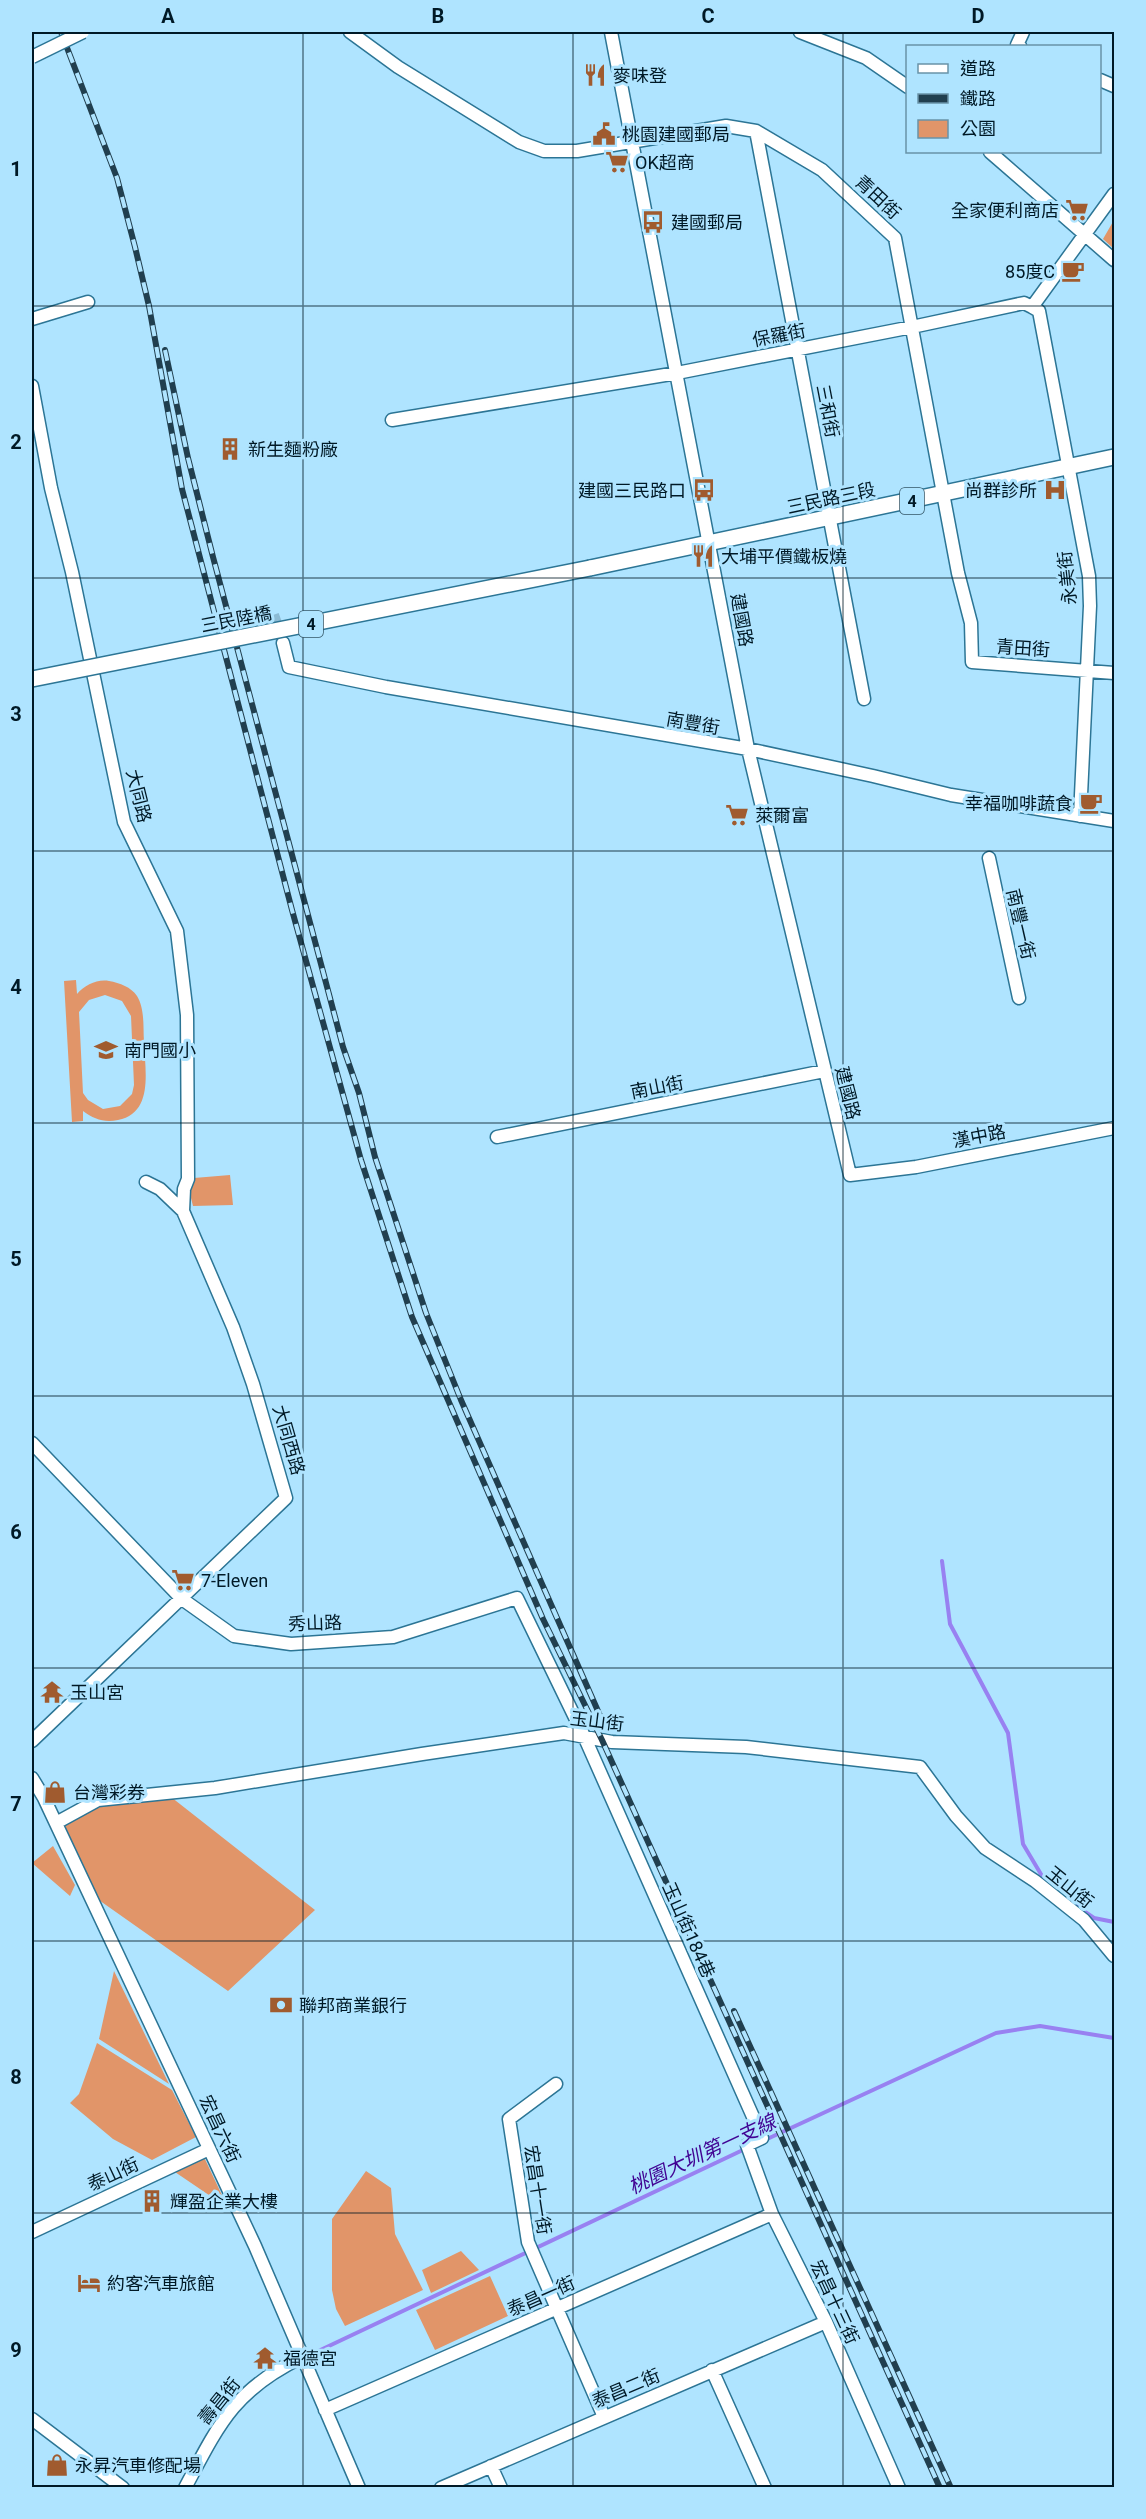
<svg xmlns="http://www.w3.org/2000/svg" width="1146" height="2519" font-family="Roboto,'Noto Sans TC',sans-serif">
<style>
.green{fill:#e19569;fill-rule:evenodd}
.lines{fill:none;stroke-linecap:round;stroke-linejoin:round}
.stream{stroke:#9881f1;stroke-width:4}
.minor-tunnel{stroke:#8cbbd4;stroke-width:12;stroke-dasharray:12 6;stroke-linecap:butt}
.minor-casing{stroke:#2c7595;stroke-width:15}
.major-casing{stroke:#2c7595;stroke-width:18}
.minor{stroke:#fff;stroke-width:12}
.major{stroke:#fff;stroke-width:15}
.rail-casing{stroke:#213f4f;stroke-width:6}
.rail{stroke:#afe4ff;stroke-width:4;stroke-dasharray:11;stroke-linecap:butt}
.minor-bridge-casing{stroke:#2c7595;stroke-width:15;stroke-linecap:butt}
.major-bridge-casing{stroke:#2c7595;stroke-width:18;stroke-linecap:butt}
.minor-bridge{stroke:#fff;stroke-width:12}
.major-bridge{stroke:#fff;stroke-width:15}
.grid{fill:none;stroke:#001926;stroke-width:1.5;stroke-opacity:0.55}
.labels{text-anchor:middle;dominant-baseline:central;stroke-width:6;stroke-linejoin:round;paint-order:stroke}
.shield{fill:#afe4ff;stroke:#345667;stroke-width:1.5}
.shield-label{font-size:16px;font-weight:bold;fill:#001926}
.poi-label{font-size:18px;fill:#001926;stroke:#afe4ff;text-anchor:start}
.street-label{font-size:18px;fill:#001926;stroke:#afe4ff}
.water-label{font-size:20px;font-style:italic;fill:#410393;stroke:#afe4ff}
.neatline{fill:none;stroke:#001926;stroke-width:2}
.grid-label{font-size:20px;text-anchor:middle;font-weight:bold;fill:#001926}
</style>
<rect width="100%" height="100%" fill="#afe4ff"/>
<path class="green" d="M 1114,220 L 1114,249 L 1103,239 Z
M 76,980 L 77,994 C 85,985 97,979 109,981 C 120,983 131,987 137,996 C 145,1009 143,1027 144,1042 C 145,1070 154,1113 118,1120 C 104,1123 94,1119 83,1111 L 83,1121 L 72,1122 L 64,981 ZM 105,995 L 122,1001 L 131,1016 L 134,1085 L 132,1094 L 120,1106 L 103,1109 L 88,1100 L 83,1093 L 79,1012 L 89,1000 Z
M 230,1175 L 233,1205 L 193,1206 L 189,1190 L 194,1178 Z
M 171,1797 L 315,1910 L 228,1991 L 96,1898 L 63,1824 L 103,1805 Z
M 53,1846 L 75,1885 L 70,1896 L 32,1863 Z
M 114,1971 L 169,2084 L 99,2039 Z
M 97,2043 L 172,2090 L 196,2137 L 152,2160 L 113,2139 L 70,2103 L 79,2094 Z
M 204,2157 L 228,2208 L 172,2170 Z
M 366,2171 L 391,2188 L 395,2234 L 423,2290 L 345,2326 L 336,2309 L 332,2290 L 332,2219 Z
M 461,2251 L 479,2270 L 431,2293 L 422,2270 Z
M 490,2276 L 508,2316 L 435,2350 L 416,2310 Z"/>
<g class="lines">
<path class="stream" d="M 942,1561 L 950,1624 L 1008,1733 L 1023,1844 L 1048,1886
M 1066,1899 L 1094,1918 L 1114,1922
M 765,2140 L 996,2033 L 1040,2026 L 1114,2038
M 312,2354 L 745,2149"/>
<path class="minor-tunnel" d="M 273,615 L 283,643"/>
<g class="minor-casing">
<path id="minor" d="M 350,32 L 398,67 L 519,142 L 544,151 L 577,151 L 726,126 L 756,131 L 822,170 L 895,238 L 958,573 L 971,623 L 972,662 L 1114,673
M 611,32 L 748,749 L 850,1175 L 916,1167 L 1114,1128
M 800,32 L 866,58 L 908,87
M 1020,46 L 1017,45 L 1023,32
M 1100,80 L 1114,86
M 756,131 L 864,699
M 990,152 L 1114,260
M 1032,307 L 1039,311 L 1089,576 L 1090,606 L 1080,816
M 32,319 L 88,302
M 32,386 L 51,488 L 72,572 L 124,822 L 177,931 L 187,1015 L 188,1179 L 184,1189 L 183,1211
M 392,420 L 677,373 L 912,327 L 1024,303 L 1032,307 L 1114,194
M 283,643 L 289,667 L 386,687 L 748,749 L 873,776 L 951,795 L 1114,821
M 989,858 L 1019,998
M 497,1137 L 824,1071
M 32,1443 L 182,1599 L 234,1636 L 291,1644 L 393,1637 L 517,1598 L 584,1736 L 754,2119 L 762,2138 L 747,2145 L 772,2214 L 826,2322 L 899,2488
M 32,1741 L 286,1498 L 253,1384 L 233,1327 L 183,1211 L 160,1189 L 146,1182
M 32,1778 L 44,1798 L 255,2246 L 359,2488
M 56,1823 L 98,1800 L 215,1788 L 422,1754 L 564,1733 L 612,1742 L 746,1747 L 920,1767 L 956,1816 L 985,1848 L 1035,1881 L 1084,1920 L 1114,1956
M 556,2084 L 509,2119 L 528,2242 L 604,2417
M 32,2232 L 209,2149
M 712,2370 L 765,2488
M 325,2410 L 772,2214
M 32,2419 L 123,2488
M 491,2466 L 501,2488
M 185,2488 C 219,2424 234,2390 302,2357
M 441,2488 L 826,2322"/>
</g>
<g class="major-casing">
<path id="major" d="M 590,568 L 1114,457"/>
</g>
<use href="#minor" class="minor"/>
<use href="#major" class="major"/>
<g class="rail-casing">
<path id="rail" d="M 61,32 L 117,178 L 135,247 L 149,306 L 182,489 L 292,910 L 361,1160 L 412,1317 L 543,1619 L 602,1740 L 940,2488
M 165,350 L 188,458 L 213,557 L 343,1047 L 359,1093 L 375,1157 L 426,1313 L 461,1400 L 605,1727
M 734,2011 L 951,2488"/>
</g>
<use href="#rail" class="rail"/>
<g class="minor-bridge-casing">
<path id="minor-bridge" d="M 32,57 L 83,32"/>
</g>
<g class="major-bridge-casing">
<path id="major-bridge" d="M 32,679 L 590,568"/>
</g>
<use href="#minor-bridge" class="minor-bridge"/>
<use href="#major-bridge" class="major-bridge"/>
</g>
<path class="grid" d="M 303,32 L 303,2488M 573,32 L 573,2488M 843,32 L 843,2488M 32,306 L 1114,306M 32,578 L 1114,578M 32,851 L 1114,851M 32,1123 L 1114,1123M 32,1396 L 1114,1396M 32,1668 L 1114,1668M 32,1941 L 1114,1941M 32,2213 L 1114,2213"/>
<defs>
<g id="restaurant-bare" transform="scale(1.8)"><path d="M-5-6h1v4h1v-4h1v4h1v-4h1v5L-1.5 .5V6h-2V.5L-5-1ZM5-6V6H3V1.5H1.5Q1.5-4 5-6Z" fill="#a05b2f" stroke="#afe4ff" stroke-width="2.5" paint-order="stroke"/></g>
<g id="civic-bare" transform="scale(1.8)"><path d="M-.6-6.5H3V-4.5H.6V-3L4-1V1h2V6H-6V1h2V-1L-.6-3ZM-1.2 2.5V6h2.4V2.5Z" fill="#a05b2f" stroke="#afe4ff" stroke-width="2.5" paint-order="stroke"/></g>
<g id="supermarket-bare" transform="scale(1.8)"><path d="M-6-5.5h2.5l.6 2H6L4.5 2H-2.5L-4.4-4H-6ZM-1.5 3.2a1.3 1.3 0 1 0 .1 0ZM3 3.2a1.3 1.3 0 1 0 .1 0Z" fill="#a05b2f" stroke="#afe4ff" stroke-width="2.5" paint-order="stroke"/></g>
<g id="bus-bare" transform="scale(1.8)"><path d="M-5-6H5V4H4V6H2V4H-2V6H-4V4H-5ZM-3.5-4V0h7V-4ZM-3.5 1.2v1.5H-2V1.2ZM2 1.2v1.5H3.5V1.2Z" fill="#a05b2f" stroke="#afe4ff" stroke-width="2.5" paint-order="stroke"/></g>
<g id="cafe-bare" transform="scale(1.8)"><path d="M-5.5-4.5H6V0H3Q3 3.5 0 3.5H-2.5Q-5.5 3.5-5.5 0ZM3-3.2v2h1.7v-2ZM-6 4.5H4V6H-6Z" fill="#a05b2f" stroke="#afe4ff" stroke-width="2.5" paint-order="stroke"/></g>
<g id="building-bare" transform="scale(1.8)"><path d="M-4-6H4V6H1V3H-1V6H-4ZM-2.5-4.3h1.7v1.8h-1.7ZM.8-4.3h1.7v1.8H.8ZM-2.5-1h1.7V.8h-1.7ZM.8-1h1.7V.8H.8Z" fill="#a05b2f" stroke="#afe4ff" stroke-width="2.5" paint-order="stroke"/></g>
<g id="hospital-bare" transform="scale(1.8)"><path d="M-5-5h3v3.5h4V-5h3V5h-3V1.5h-4V5h-3Z" fill="#a05b2f" stroke="#afe4ff" stroke-width="2.5" paint-order="stroke"/></g>
<g id="school-bare" transform="scale(1.8)"><path d="M0-5L7-2L0 1L-7-2ZM-4 1L0 2.5L4 1V4Q0 6-4 4Z" fill="#a05b2f" stroke="#afe4ff" stroke-width="2.5" paint-order="stroke"/></g>
<g id="temple-bare" transform="scale(1.8)"><path d="M0-6L5-2H3V0L6.5 2.5H4V6H1.5V3h-3V6H-4V2.5H-6.5L-3 0V-2H-5Z" fill="#a05b2f" stroke="#afe4ff" stroke-width="2.5" paint-order="stroke"/></g>
<g id="shop-bare" transform="scale(1.8)"><path d="M-5-2.5h2.3a2.7 3.5 0 0 1 5.4 0H5L5.5 6h-11ZM-1.5-2.5h3a1.5 2.3 0 0 0-3 0Z" fill="#a05b2f" stroke="#afe4ff" stroke-width="2.5" paint-order="stroke"/></g>
<g id="bank-bare" transform="scale(1.8)"><path d="M-6-4H6V4H-6ZM0-2.3a2.3 2.3 0 1 0 0 4.6a2.3 2.3 0 1 0 0-4.6Z" fill="#a05b2f" stroke="#afe4ff" stroke-width="2.5" paint-order="stroke"/></g>
<g id="hotel-bare" transform="scale(1.8)"><path d="M-6-4.5h1.5V1H6V5H4.5V3h-9V5H-6ZM-4 0a1.8 1.8 0 1 1 3.6 0ZM.5 0V-2.5h3Q6-2.5 6 0Z" fill="#a05b2f" stroke="#afe4ff" stroke-width="2.5" paint-order="stroke"/></g>
</defs>
<g fill-rule="evenodd">
<use href="#restaurant-bare" x="595" y="75"/>
<use href="#civic-bare" x="604" y="134"/>
<use href="#supermarket-bare" x="617" y="162"/>
<use href="#supermarket-bare" x="1077" y="210"/>
<use href="#bus-bare" x="653" y="222"/>
<use href="#cafe-bare" x="1073" y="271"/>
<use href="#building-bare" x="230" y="449"/>
<use href="#bus-bare" x="704" y="490"/>
<use href="#hospital-bare" x="1055" y="490"/>
<use href="#restaurant-bare" x="703" y="556"/>
<use href="#cafe-bare" x="1091" y="803"/>
<use href="#supermarket-bare" x="737" y="815"/>
<use href="#school-bare" x="106" y="1050"/>
<use href="#supermarket-bare" x="183" y="1580"/>
<use href="#temple-bare" x="52" y="1692"/>
<use href="#shop-bare" x="55" y="1792"/>
<use href="#bank-bare" x="281" y="2005"/>
<use href="#building-bare" x="152" y="2201"/>
<use href="#hotel-bare" x="89" y="2283"/>
<use href="#temple-bare" x="265" y="2358"/>
<use href="#shop-bare" x="57" y="2465"/>
</g>
<g class="labels">
<g class="shield">
<rect x="900" y="488" width="24" height="26" rx="4.5"/>
<rect x="299" y="611" width="24" height="26" rx="4.5"/>
</g>
<g class="shield-label">
<text x="912" y="501">4</text>
<text x="311" y="624">4</text>
</g>
<g class="poi-label">
<text x="613" y="75">麥味登</text>
<text x="622" y="134">桃園建國郵局</text>
<text x="635" y="162">OK超商</text>
<text x="1059" y="210" text-anchor="end">全家便利商店</text>
<text x="671" y="222">建國郵局</text>
<text x="1055" y="271" text-anchor="end">85度C</text>
<text x="248" y="449">新生麵粉廠</text>
<text x="686" y="490" text-anchor="end">建國三民路口</text>
<text x="1037" y="490" text-anchor="end">尚群診所</text>
<text x="721" y="556">大埔平價鐵板燒</text>
<text x="1073" y="803" text-anchor="end">幸福咖啡蔬食</text>
<text x="755" y="815">萊爾富</text>
<text x="124" y="1050">南門國小</text>
<text x="201" y="1580">7-Eleven</text>
<text x="70" y="1692">玉山宮</text>
<text x="73" y="1792">台灣彩券</text>
<text x="299" y="2005">聯邦商業銀行</text>
<text x="170" y="2201">輝盈企業大樓</text>
<text x="107" y="2283">約客汽車旅館</text>
<text x="283" y="2358">福德宮</text>
<text x="75" y="2465">永昇汽車修配場</text>
</g>
<g class="street-label">
<text transform="translate(878 197) rotate(43)">青田街</text>
<text transform="translate(779 335) rotate(-11)">保羅街</text>
<text transform="translate(828 411) rotate(79)">三和街</text>
<text transform="translate(831 498) rotate(-12)">三民路三段</text>
<text transform="translate(1067 578) rotate(-96)">永美街</text>
<text transform="translate(236 619) rotate(-11)">三民陸橋</text>
<text transform="translate(742 620) rotate(80)">建國路</text>
<text transform="translate(1023 648) rotate(4)">青田街</text>
<text transform="translate(693 723) rotate(10)">南豐街</text>
<text transform="translate(139 796) rotate(76)">大同路</text>
<text transform="translate(1021 924) rotate(77)">南豐一街</text>
<text transform="translate(657 1087) rotate(-11)">南山街</text>
<text transform="translate(848 1093) rotate(76)">建國路</text>
<text transform="translate(979 1136) rotate(-11)">漢中路</text>
<text transform="translate(289 1440) rotate(74)">大同西路</text>
<text transform="translate(315 1623) rotate(-2)">秀山路</text>
<text transform="translate(597 1721) rotate(7)">玉山街</text>
<text transform="translate(1070 1887) rotate(39)">玉山街</text>
<text transform="translate(689 1930) rotate(66)">玉山街184巷</text>
<text transform="translate(220 2129) rotate(65)">宏昌六街</text>
<text transform="translate(113 2174) rotate(-25)">泰山街</text>
<text transform="translate(538 2190) rotate(81)">宏昌十一街</text>
<text transform="translate(541 2296) rotate(-24)">泰昌一街</text>
<text transform="translate(835 2302) rotate(65)">宏昌十三街</text>
<text transform="translate(626 2388) rotate(-23)">泰昌二街</text>
<text transform="translate(219 2401) rotate(-51)">壽昌街</text>
</g>
<g class="water-label">
<text transform="translate(702 2154) rotate(-25)">桃園大圳第一支線</text>
</g>
</g>
<rect width="1146" height="2519" fill="none" stroke="#afe4ff" stroke-width="66"/>
<rect x="906" y="45" width="195" height="108" fill="#afe4ff" stroke="#6993a8" stroke-width="1.5"/>
<rect x="918" y="64" width="30" height="9" fill="#ffffff" stroke="#6993a8" stroke-width="1.5"/>
<text x="960" y="75" font-size="18" fill="#001926">道路</text>
<rect x="918" y="94" width="30" height="9" fill="#213f4f" stroke="#6993a8" stroke-width="1.5"/>
<text x="960" y="105" font-size="18" fill="#001926">鐵路</text>
<rect x="918" y="120" width="30" height="18" fill="#e19569" stroke="#6993a8" stroke-width="1.5"/>
<text x="960" y="135" font-size="18" fill="#001926">公園</text>
<rect x="33" y="33" width="1080" height="2453" class="neatline"/>
<g class="grid-label">
<text x="168" y="23">A</text>
<text x="438" y="23">B</text>
<text x="708" y="23">C</text>
<text x="978" y="23">D</text>
<text x="16" y="176">1</text>
<text x="16" y="449">2</text>
<text x="16" y="721">3</text>
<text x="16" y="994">4</text>
<text x="16" y="1266">5</text>
<text x="16" y="1539">6</text>
<text x="16" y="1811">7</text>
<text x="16" y="2084">8</text>
<text x="16" y="2357">9</text>
</g>
</svg>
